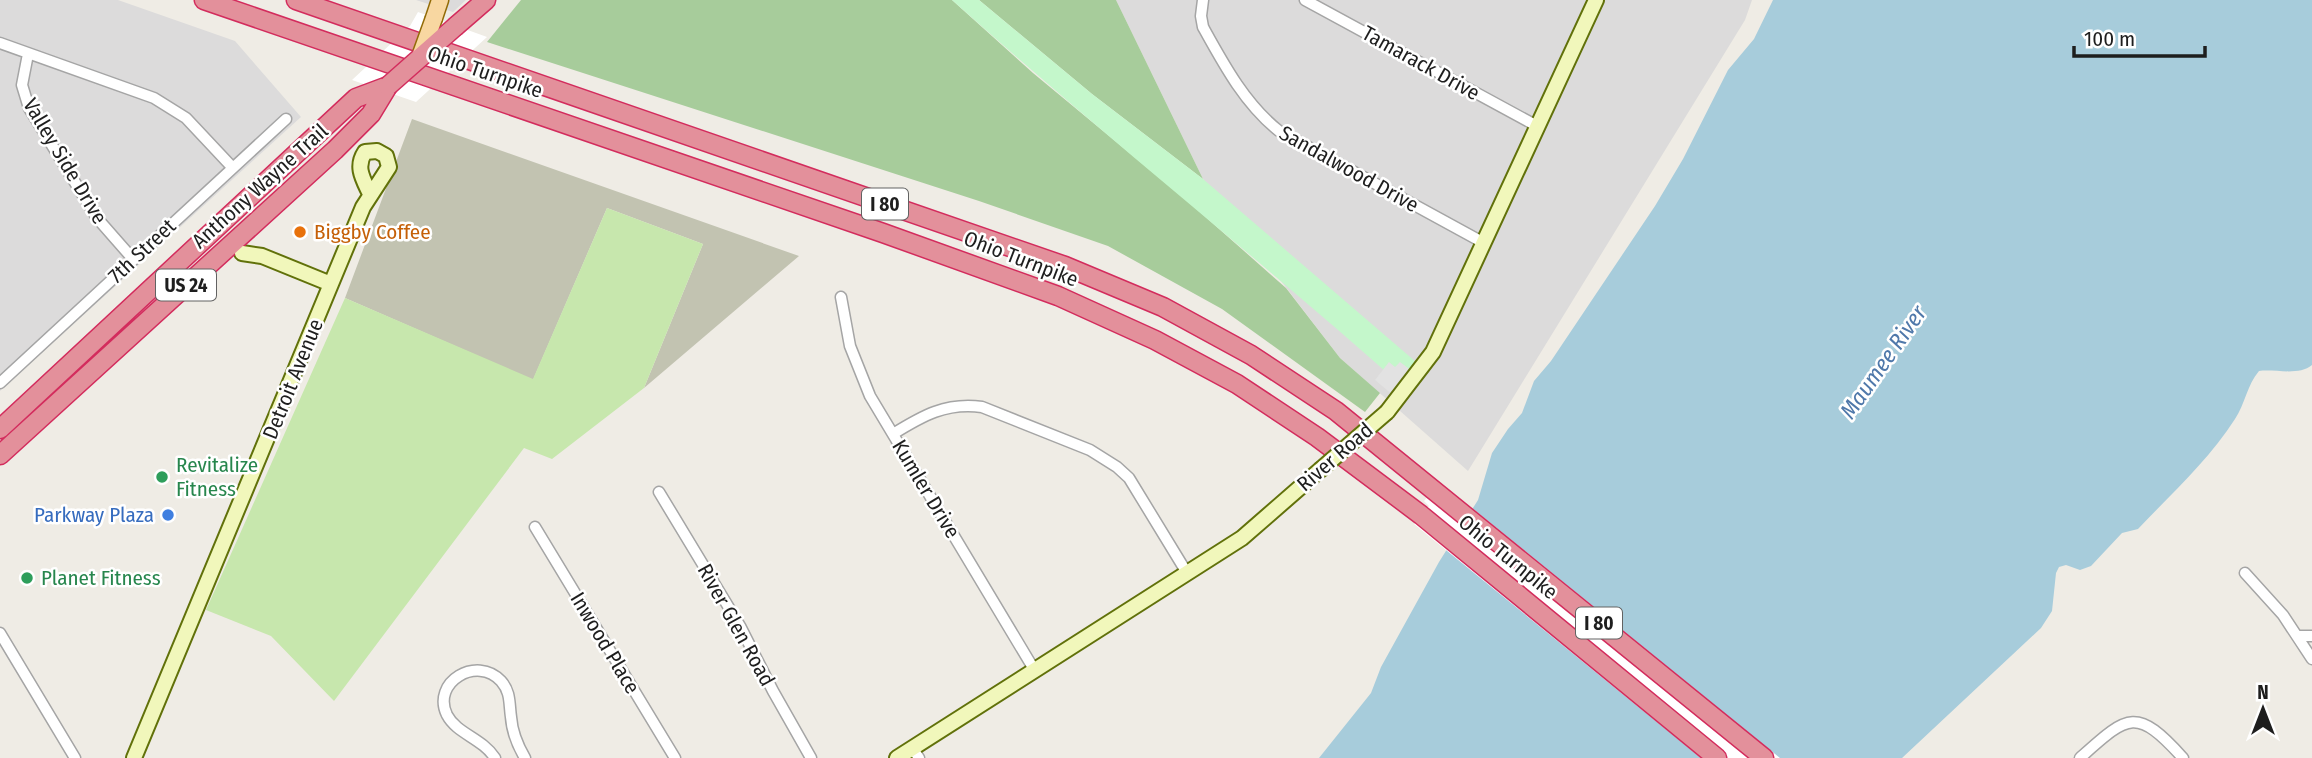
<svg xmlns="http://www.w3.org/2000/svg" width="2312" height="758" font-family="'Fira Sans Condensed',sans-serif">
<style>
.residential{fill:#dcdbdb}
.construction{fill:#c2c3b1}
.grass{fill:#c7e7ad}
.forest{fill:#a7cc9b}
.park{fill:#c4f7cb}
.parking{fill:#e2e2e2}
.water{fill:#a7ccdb}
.pier{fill:#fff}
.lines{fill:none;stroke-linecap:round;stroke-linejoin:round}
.street-casing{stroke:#a5a5a5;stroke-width:13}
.secondary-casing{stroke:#61710a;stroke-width:18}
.primary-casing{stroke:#926b07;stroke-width:19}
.highway-casing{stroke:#d32c5d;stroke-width:21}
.street{stroke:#fff;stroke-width:10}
.secondary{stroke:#f1f7bb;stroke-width:14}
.primary{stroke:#f8d7a1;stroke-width:16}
.highway{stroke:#e3909b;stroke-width:18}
.secondary-bridge-casing{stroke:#61710a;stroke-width:18;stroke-linecap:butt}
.primary-bridge-casing{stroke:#926b07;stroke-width:19;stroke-linecap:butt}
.highway-bridge-casing{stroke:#d32c5d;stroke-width:21;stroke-linecap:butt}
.secondary-bridge{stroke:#f1f7bb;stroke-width:14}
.primary-bridge{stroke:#f8d7a1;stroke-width:16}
.highway-bridge{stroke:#e3909b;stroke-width:18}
.food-dot{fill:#e8710a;stroke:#fff;stroke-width:2.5}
.leisure-dot{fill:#2e9e5b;stroke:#fff;stroke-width:2.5}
.shop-dot{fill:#3f7fe0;stroke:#fff;stroke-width:2.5}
.labels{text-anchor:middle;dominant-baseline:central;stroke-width:5;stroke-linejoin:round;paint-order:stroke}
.shield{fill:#fff;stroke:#626262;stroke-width:2}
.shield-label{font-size:19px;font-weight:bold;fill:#1e1e1e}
.street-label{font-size:21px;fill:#1e1e1e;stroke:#fff}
.food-label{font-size:21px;fill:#c56008;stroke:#fff;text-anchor:start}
.leisure-label{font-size:21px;fill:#27864d;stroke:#fff;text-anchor:start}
.shop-label{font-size:21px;fill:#366cbe;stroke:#fff;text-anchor:end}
.water-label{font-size:23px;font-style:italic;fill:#4f78aa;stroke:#fff}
</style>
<rect width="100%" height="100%" fill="#efece5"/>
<path class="residential" d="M 0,0 L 118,0 L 235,41 L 301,117 L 0,391 Z
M 416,0 L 466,0 L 453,12 Z
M 1116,0 L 1752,0 L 1745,20 L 1468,471 L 1340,358 L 1203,179 Z"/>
<path class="construction" d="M 412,119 L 799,256 L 644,388 L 703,244 L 607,208 L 533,380 L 345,298 Z"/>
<path class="grass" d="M 607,208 L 703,244 L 644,388 L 552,459 L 524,448 L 334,701 L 271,636 L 206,610 L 345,298 L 533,379 Z"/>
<path class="forest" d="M 521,0 L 952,0 L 1033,73 L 1184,198 L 1286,288 L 1340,358 L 1380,393 L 1365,412 L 1222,309 L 1108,246 L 979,201 L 487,42 Z
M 979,0 L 1116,0 L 1203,179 L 1092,94 Z"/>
<path class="park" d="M 952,0 L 979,0 L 1092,94 L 1203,179 L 1416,362 L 1401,385 C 1253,254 1099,132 952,0 Z"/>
<path class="parking" d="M 1389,362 L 1395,367 L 1400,362 L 1412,371 L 1394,396 L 1375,380 Z"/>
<path class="water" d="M 1773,0 L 2312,0 L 2312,365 C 2299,376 2276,369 2259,371 C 2247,385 2245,404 2235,419 C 2209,460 2171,494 2138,529 L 2122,533 L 2091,566 L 2080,570 L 2066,565 L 2059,567 L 2056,573 L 2052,611 L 2041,628 L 1902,758 L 1319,758 L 1371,693 L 1381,667 L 1439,562 L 1478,500 L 1492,453 L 1508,429 L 1522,413 L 1534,381 L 1551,361 L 1655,206 L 1683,159 L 1728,70 L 1754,39 Z"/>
<path class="pier" d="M 418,12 L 487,37 L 416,102 L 352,80 L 410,26 Z
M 1440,482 L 1780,758 L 1701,758 L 1414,524 L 1429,506 L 1424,501 Z"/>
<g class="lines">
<g class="street-casing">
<path id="street" d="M 1203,0 L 1201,16 L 1203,27 C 1224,65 1245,104 1279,131 L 1484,243
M 1305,0 L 1537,126
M 0,43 L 154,98 L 186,118 L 232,167
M 28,54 L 22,85 L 29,108 L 97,218 L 133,259
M 841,297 L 850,346 L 870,396 L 1035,671
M 0,383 L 286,119
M 893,434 C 922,416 946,402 982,407 L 1090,450 L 1117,467 L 1129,478 L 1187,573
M 659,492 L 740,626 L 773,691 L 811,758
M 535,527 L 675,758
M 2245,573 L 2283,615 L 2312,659
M 0,633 L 75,758
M 2297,636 L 2312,636
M 913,749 L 919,758
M 495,758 C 482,738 457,734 447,715 C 431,682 477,655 501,681 C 511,692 509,704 511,717 C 512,732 518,746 525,758
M 2080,758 C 2128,715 2136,706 2183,758"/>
</g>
<g class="secondary-casing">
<path id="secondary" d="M 242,253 L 262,256 L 331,284
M 1387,412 L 1433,352 L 1596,0
M 134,758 L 363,207 L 389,167 L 386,156 L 377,151 L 365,152 C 355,167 363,179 370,194
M 897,758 L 1242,538 L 1320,470"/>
</g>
<g class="primary-casing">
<path id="primary" d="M 434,18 L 440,0"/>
</g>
<g class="highway-casing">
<path id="highway" d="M 204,0 L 883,233 L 1058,296 L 1155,340 L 1237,384 L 1317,437 L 1421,515 L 1717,758
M 296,0 L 1065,266 L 1163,307 L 1251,355 L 1336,411 L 1764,758
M 456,26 L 486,0
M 0,429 L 356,98 L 388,86
M 0,455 L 335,150 L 371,114 L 388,86"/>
</g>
<use href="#street" class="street"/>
<use href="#secondary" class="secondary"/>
<use href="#primary" class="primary"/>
<use href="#highway" class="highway"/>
<g class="secondary-bridge-casing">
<path id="secondary-bridge" d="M 1320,470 L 1387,412"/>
</g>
<g class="primary-bridge-casing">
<path id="primary-bridge" d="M 421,54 L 434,18"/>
</g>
<g class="highway-bridge-casing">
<path id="highway-bridge" d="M 388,86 L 456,26"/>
</g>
<use href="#secondary-bridge" class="secondary-bridge"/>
<use href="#primary-bridge" class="primary-bridge"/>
<use href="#highway-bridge" class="highway-bridge"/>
</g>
<circle class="food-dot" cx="300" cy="232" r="7"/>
<g class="leisure-dot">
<circle cx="162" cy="477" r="7"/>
<circle cx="27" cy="578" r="7"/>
</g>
<circle class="shop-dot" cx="168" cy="515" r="7"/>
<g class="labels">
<g class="shield">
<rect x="862" y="188.5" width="46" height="31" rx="5"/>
<rect x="156" y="269.5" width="60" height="31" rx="5"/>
<rect x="1576" y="607.5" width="46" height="31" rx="5"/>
</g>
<g class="shield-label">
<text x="885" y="204">I 80</text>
<text x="186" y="285">US 24</text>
<text x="1599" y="623">I 80</text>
</g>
<g class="street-label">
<text transform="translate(1421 63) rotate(29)">Tamarack Drive</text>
<text transform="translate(485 72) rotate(19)">Ohio Turnpike</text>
<text transform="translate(65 161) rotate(59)">Valley Side Drive</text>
<text transform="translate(1349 169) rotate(29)">Sandalwood Drive</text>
<text transform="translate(260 186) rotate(-42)">Anthony Wayne Trail</text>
<text transform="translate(142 251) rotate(-43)">7th Street</text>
<text transform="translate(1021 259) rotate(21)">Ohio Turnpike</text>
<text transform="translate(293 379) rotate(-68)">Detroit Avenue</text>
<text transform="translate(1335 457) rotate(-41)">River Road</text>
<text transform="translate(926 489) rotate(59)">Kumler Drive</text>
<text transform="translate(1508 557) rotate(39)">Ohio Turnpike</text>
<text transform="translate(736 625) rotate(61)">River Glen Road</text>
<text transform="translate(605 643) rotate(59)">Inwood Place</text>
</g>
<g class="food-label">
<text x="314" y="232">Biggby Coffee</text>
</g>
<g class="leisure-label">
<text x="176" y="465">Revitalize<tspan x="176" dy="24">Fitness</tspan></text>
<text x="41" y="578">Planet Fitness</text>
</g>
<g class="shop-label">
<text x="154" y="515">Parkway Plaza</text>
</g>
<g class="water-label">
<text transform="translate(1883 362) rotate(-55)">Maumee River</text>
</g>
</g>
<g transform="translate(2263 709)" stroke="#ffffff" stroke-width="5" paint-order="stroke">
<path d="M0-5L12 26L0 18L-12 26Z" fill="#1e1e1e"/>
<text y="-10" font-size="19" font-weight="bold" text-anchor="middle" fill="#1e1e1e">N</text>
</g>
<path d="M2074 46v10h131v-10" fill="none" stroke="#1e1e1e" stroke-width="3.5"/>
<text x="2084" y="46" font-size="21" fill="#1e1e1e" stroke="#ffffff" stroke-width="5" paint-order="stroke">100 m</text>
</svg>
